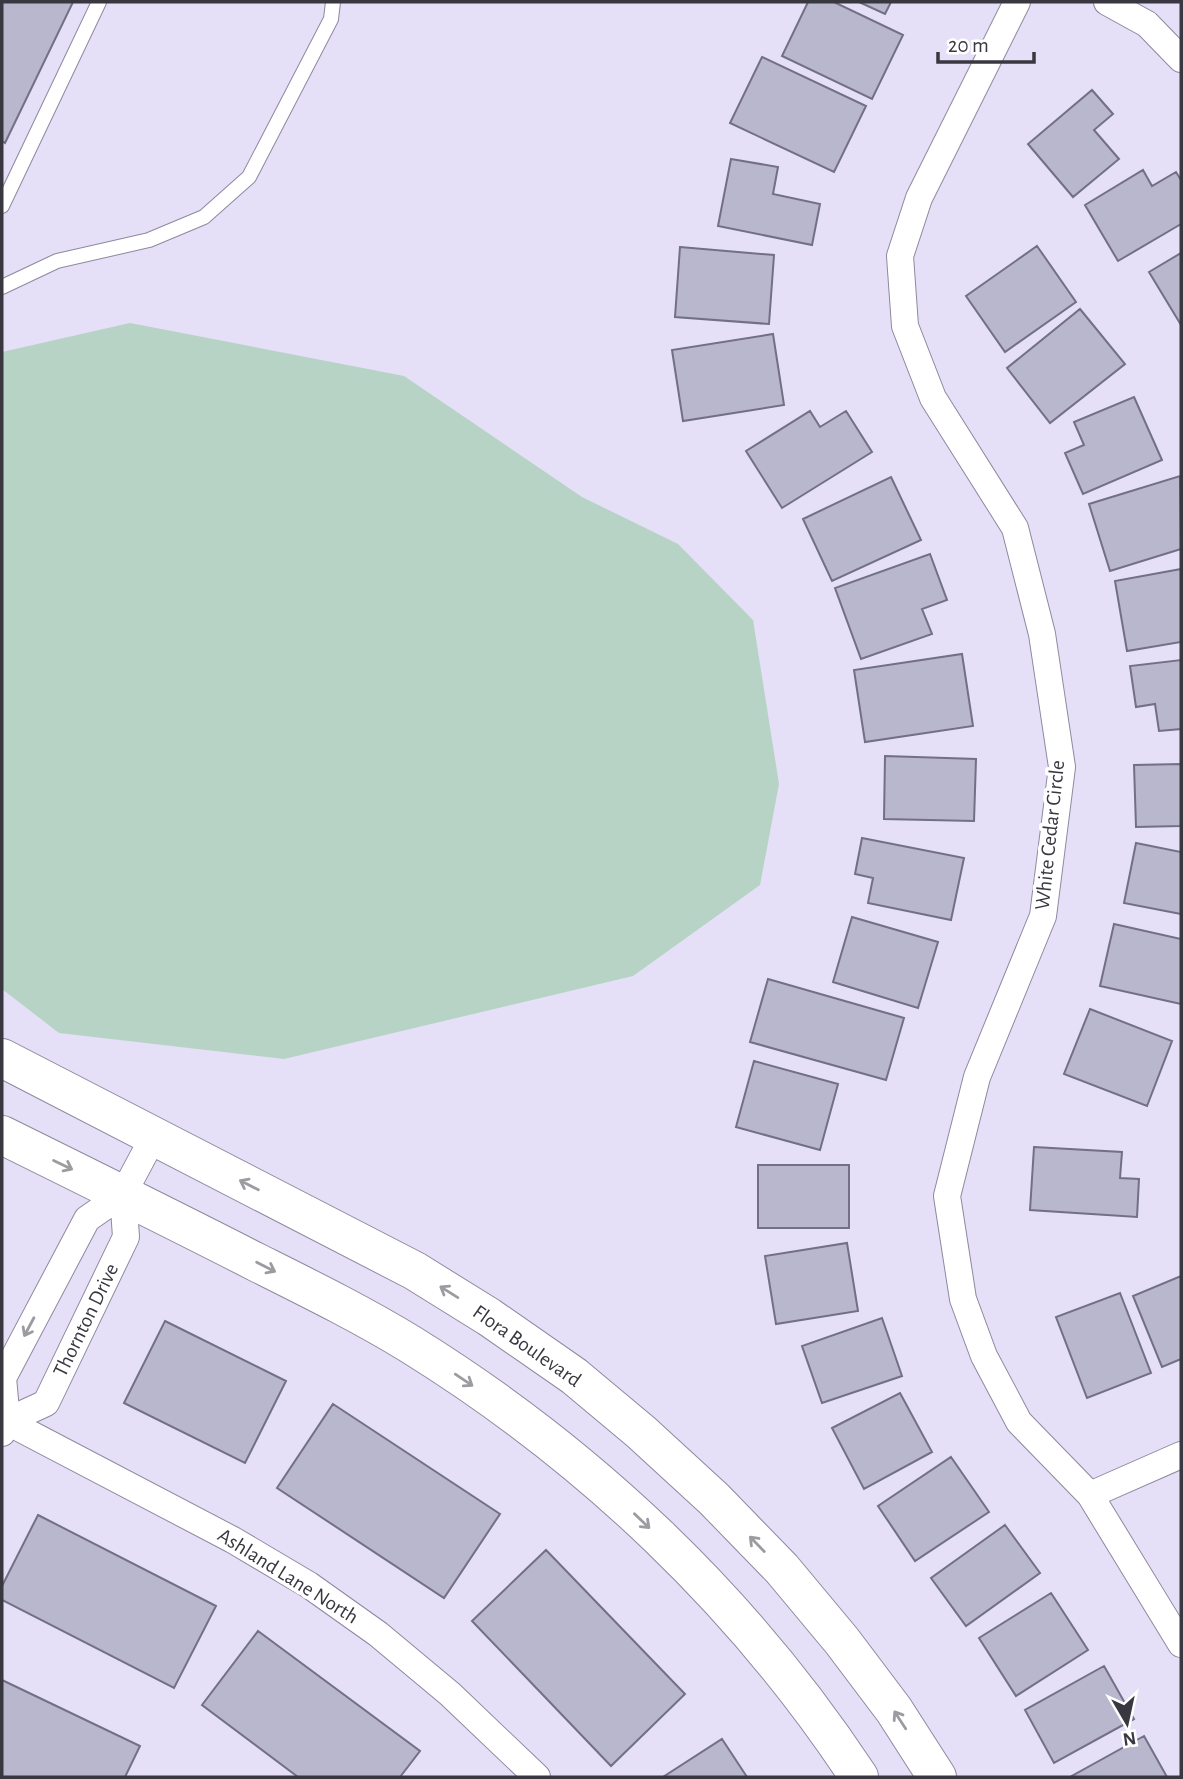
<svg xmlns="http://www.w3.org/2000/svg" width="1183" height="1779" font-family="'Alegreya Sans',sans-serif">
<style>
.green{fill:#b7d3c5}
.building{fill:#b9b7ce;stroke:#727085;stroke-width:2}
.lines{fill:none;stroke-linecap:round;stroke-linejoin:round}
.lane-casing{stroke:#8e899f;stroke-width:16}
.street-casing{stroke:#8e899f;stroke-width:28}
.secondary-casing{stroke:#8e899f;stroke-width:40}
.lane{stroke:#fff;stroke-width:14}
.street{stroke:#fff;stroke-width:26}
.secondary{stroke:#fff;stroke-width:38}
.oneway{stroke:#9c9ba0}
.labels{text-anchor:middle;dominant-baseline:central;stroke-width:7;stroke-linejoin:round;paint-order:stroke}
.street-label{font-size:21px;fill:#393740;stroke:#fff}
</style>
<rect width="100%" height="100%" fill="#e5dff7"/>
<path class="green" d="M 130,323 L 404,376 L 582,497 L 678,544 L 753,620 L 779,784 L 760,885 L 633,976 L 284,1059 L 59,1033 L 2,989 L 2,352 Z"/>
<path class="building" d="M 2,2 L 73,2 L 5,143 L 2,141 Z
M 808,2 L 834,2 L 903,35 L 872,99 L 782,56 Z
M 859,2 L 891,2 L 885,14 Z
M 762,57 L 866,106 L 834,172 L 730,123 Z
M 1092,90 L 1113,114 L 1094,130 L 1119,159 L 1073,197 L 1028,144 Z
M 731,159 L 778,167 L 773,194 L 820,204 L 812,245 L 718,226 Z
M 1143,170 L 1152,186 L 1176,172 L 1181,180 L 1181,224 L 1118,261 L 1085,205 Z
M 1037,246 L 1076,302 L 1005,352 L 966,296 Z
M 680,247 L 774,255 L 769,324 L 675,317 Z
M 1181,253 L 1181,325 L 1149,272 Z
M 1080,309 L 1125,364 L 1050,423 L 1007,368 Z
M 773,334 L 784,405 L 683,421 L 672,350 Z
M 1134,397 L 1162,460 L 1083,494 L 1065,453 L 1084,445 L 1074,422 Z
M 810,411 L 820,427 L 846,411 L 872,452 L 782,508 L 746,451 Z
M 1180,476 L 1181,549 L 1110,571 L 1089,504 Z
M 891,477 L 921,540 L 832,581 L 803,519 Z
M 930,554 L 947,600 L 922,609 L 932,634 L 861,659 L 835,588 Z
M 1181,569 L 1181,642 L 1127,651 L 1115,581 Z
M 962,654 L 973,726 L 865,742 L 854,670 Z
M 1181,660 L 1181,729 L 1159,731 L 1155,704 L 1136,707 L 1130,666 Z
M 885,756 L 976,759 L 974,821 L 884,819 Z
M 1181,764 L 1181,826 L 1136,827 L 1134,765 Z
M 862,838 L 964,858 L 951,920 L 868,903 L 873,878 L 855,874 Z
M 1136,843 L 1181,852 L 1181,914 L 1124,903 Z
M 852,917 L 938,942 L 918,1008 L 833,982 Z
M 1114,924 L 1181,939 L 1181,1004 L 1100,986 Z
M 768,979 L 904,1018 L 886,1080 L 750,1042 Z
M 1090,1009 L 1172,1041 L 1147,1106 L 1064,1074 Z
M 754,1061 L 838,1084 L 820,1150 L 736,1127 Z
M 1034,1147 L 1122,1152 L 1120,1178 L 1139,1179 L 1137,1217 L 1030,1210 Z
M 758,1165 L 849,1165 L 849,1228 L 758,1228 Z
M 847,1243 L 858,1311 L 776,1324 L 765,1256 Z
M 1181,1276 L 1181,1359 L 1162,1367 L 1133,1296 Z
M 1120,1293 L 1151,1373 L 1087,1398 L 1056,1317 Z
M 882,1318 L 902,1376 L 822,1403 L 802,1346 Z
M 165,1321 L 286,1381 L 245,1463 L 124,1403 Z
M 900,1393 L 932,1452 L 864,1489 L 832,1428 Z
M 333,1404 L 500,1514 L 444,1598 L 277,1488 Z
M 951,1457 L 989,1512 L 915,1561 L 878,1506 Z
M 38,1515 L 216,1606 L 174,1688 L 2,1600 L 2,1586 Z
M 1005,1525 L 1040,1573 L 966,1626 L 931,1578 Z
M 546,1550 L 685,1694 L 611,1766 L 472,1621 Z
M 1051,1593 L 1088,1650 L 1016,1696 L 979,1638 Z
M 258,1631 L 420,1751 L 400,1777 L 298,1777 L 202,1705 Z
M 1104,1666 L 1134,1719 L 1054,1763 L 1025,1710 Z
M 2,1680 L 140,1746 L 125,1777 L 2,1777 Z
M 1144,1736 L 1167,1777 L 1070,1777 Z
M 722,1739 L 747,1777 L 663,1777 Z"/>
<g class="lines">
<g class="lane-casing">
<path id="lane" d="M 2,206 L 99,2
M 2,287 L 57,261 L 149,240 L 204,217 L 249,177 L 331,19 L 333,2"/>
</g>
<g class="street-casing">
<path id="street" d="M 1017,2 L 919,198 L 900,256 L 905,326 L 933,398 L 1015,528 L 1042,634 L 1062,767 L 1043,916 L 977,1077 L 947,1196 L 963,1299 L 984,1356 L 1019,1422 L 1090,1495 L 1181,1644
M 1107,2 L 1147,24 L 1181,59
M 2,1419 L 233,1540 L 309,1585 L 378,1634 L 450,1694 L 537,1777
M 7,1421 L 46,1403 L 126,1237 L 123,1194
M 2,1433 L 7,1421 L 3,1378 L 87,1219 L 123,1194 L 154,1136
M 1090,1495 L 1181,1455"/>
</g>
<g class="secondary-casing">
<path id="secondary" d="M 2,1058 L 415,1271 L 489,1317 L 574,1376 L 641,1432 L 714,1499 L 782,1569 L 842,1641 L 894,1710 L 937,1777
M 2,1135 C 87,1177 172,1219 256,1262 C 308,1288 361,1314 410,1344 C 589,1455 744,1602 859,1777"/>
</g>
<use href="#lane" class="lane"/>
<use href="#street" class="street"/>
<use href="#secondary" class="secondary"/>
</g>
<defs><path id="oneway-shaft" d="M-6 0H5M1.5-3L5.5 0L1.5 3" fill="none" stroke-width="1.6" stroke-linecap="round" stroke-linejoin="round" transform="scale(1.75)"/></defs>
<g class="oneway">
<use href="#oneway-shaft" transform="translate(63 1165) rotate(26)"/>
<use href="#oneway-shaft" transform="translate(249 1185) rotate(-153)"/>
<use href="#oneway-shaft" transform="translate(266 1267) rotate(27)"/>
<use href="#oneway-shaft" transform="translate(449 1292) rotate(-148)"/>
<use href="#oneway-shaft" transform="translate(29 1327) rotate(118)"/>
<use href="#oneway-shaft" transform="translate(464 1380) rotate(34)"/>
<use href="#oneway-shaft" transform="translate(642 1521) rotate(44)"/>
<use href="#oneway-shaft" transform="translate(757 1544) rotate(-134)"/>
<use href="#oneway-shaft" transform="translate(900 1720) rotate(-123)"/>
</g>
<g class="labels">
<g class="street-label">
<text transform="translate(1050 835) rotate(-84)">White Cedar Circle</text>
<text transform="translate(86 1320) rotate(-64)">Thornton Drive</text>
<text transform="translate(527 1346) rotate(35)">Flora Boulevard</text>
<text transform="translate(288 1576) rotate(32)">Ashland Lane North</text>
</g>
</g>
<rect width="1183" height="1779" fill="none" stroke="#393740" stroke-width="7"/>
<g transform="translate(1127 1723) rotate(171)" stroke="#ffffff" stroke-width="5" paint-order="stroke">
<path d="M0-5L12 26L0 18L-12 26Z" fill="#393740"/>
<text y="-10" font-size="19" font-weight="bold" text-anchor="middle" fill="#393740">N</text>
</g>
<path d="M938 52v10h96v-10" fill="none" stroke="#393740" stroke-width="3.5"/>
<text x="948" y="52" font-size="21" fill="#393740" stroke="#ffffff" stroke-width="5" paint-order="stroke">20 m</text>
</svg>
